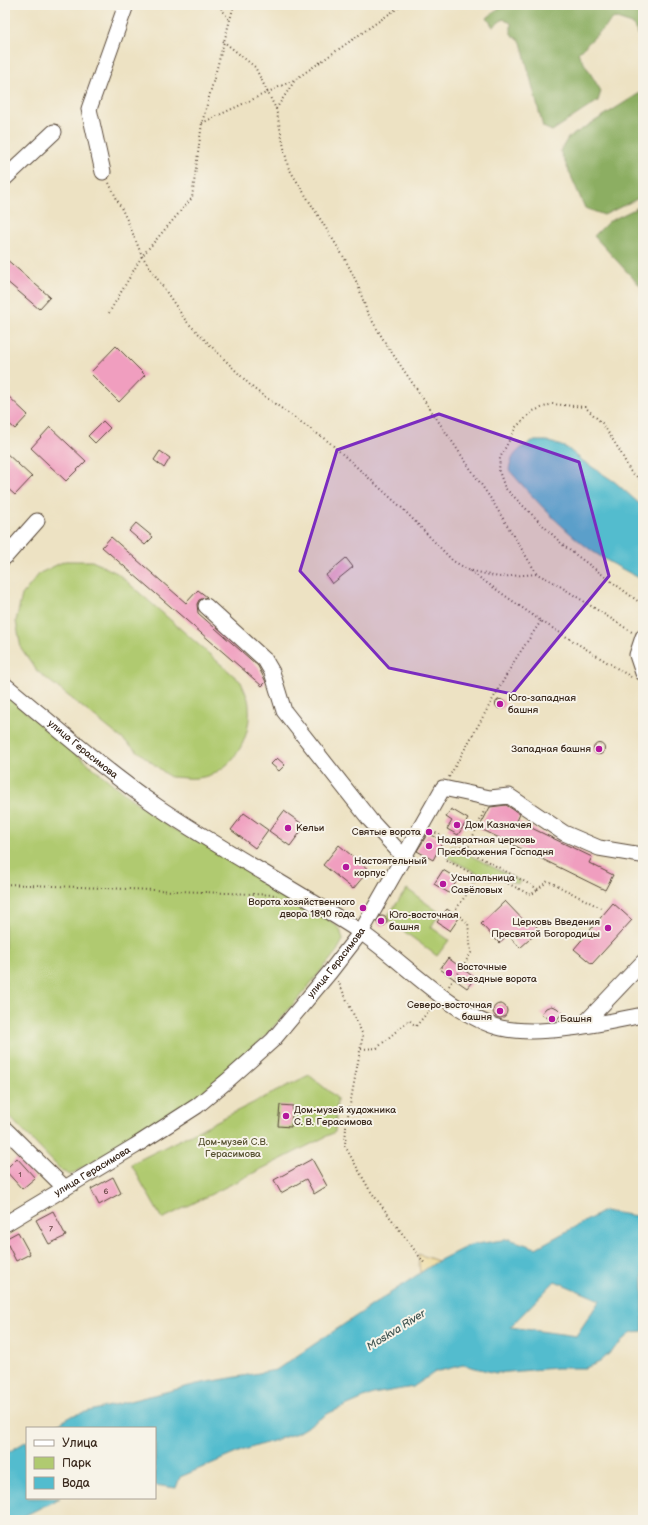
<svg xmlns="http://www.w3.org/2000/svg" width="648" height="1525" font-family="'Balsamiq Sans',sans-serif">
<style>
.green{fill:#b0ca70;stroke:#767a47}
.forest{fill:#8cae62;stroke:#646c40}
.sand{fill:#eeda9e;stroke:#94825e}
.water{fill:#52bcce;stroke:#467376;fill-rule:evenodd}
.building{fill:#f09ebf}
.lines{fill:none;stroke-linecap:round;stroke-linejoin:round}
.minor-casing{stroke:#564637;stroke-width:17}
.path{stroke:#564637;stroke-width:2;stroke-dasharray:1 3;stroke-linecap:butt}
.minor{stroke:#fff;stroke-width:15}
.marked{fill:#7b2cbf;fill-opacity:0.2;stroke:#7b2cbf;stroke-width:3;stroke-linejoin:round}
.poi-dot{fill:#b5179e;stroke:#f7f3e8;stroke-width:1.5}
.labels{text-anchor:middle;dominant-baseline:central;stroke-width:4;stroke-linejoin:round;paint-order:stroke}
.number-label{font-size:8px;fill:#684746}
.poi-label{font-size:10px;fill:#3b2a1e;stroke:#f7f3e8;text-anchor:start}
.street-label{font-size:10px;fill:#3b2a1e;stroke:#f7f3e8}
.park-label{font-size:10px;fill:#585232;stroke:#f7f3e8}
.water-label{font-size:11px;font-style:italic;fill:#425653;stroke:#f7f3e8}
</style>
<rect width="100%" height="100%" fill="#f7f3e8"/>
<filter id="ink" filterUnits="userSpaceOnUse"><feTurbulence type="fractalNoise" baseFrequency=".025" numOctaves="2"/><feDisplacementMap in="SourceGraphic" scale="8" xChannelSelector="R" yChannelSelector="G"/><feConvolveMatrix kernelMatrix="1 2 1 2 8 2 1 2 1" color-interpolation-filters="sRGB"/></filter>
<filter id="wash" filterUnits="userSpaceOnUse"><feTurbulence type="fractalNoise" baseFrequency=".012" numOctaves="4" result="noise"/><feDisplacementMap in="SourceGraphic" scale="16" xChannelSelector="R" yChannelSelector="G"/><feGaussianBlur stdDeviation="0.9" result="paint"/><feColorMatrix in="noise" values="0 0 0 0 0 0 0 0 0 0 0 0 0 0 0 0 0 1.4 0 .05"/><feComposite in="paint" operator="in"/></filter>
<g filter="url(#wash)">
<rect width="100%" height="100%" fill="#ede2c3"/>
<path class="green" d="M 65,561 L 92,561 L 117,573 L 241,682 C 244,690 249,698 249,706 C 252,738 233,773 198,778 C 189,779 179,777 170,777 L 37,671 L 21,648 L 16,621 L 22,595 L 40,573 Z
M 5,695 L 125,794 L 171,828 L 208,846 L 328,919 L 340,929 L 343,940 L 337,951 C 301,995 265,1042 220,1078 C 175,1116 121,1144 70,1175 L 62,1171 L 5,1112 Z
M 452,846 L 520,881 L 518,884 L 500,878 L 489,879 L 446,857 Z
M 407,889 L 440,913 L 431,927 L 449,940 L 437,956 L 386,918 Z
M 309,1075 L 337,1098 L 335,1132 L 162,1219 L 131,1164 Z"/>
<path class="forest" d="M 503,5 L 643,5 L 643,42 L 632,24 L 614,18 L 578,53 L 601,91 L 598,101 L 552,131 L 543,127 L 521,42 L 511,34 L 511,23 L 503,19 L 493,27 L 487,18 Z
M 643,91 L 643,196 L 604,215 L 585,208 L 560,151 L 568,138 Z
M 643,205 L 643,289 L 594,236 L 608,222 Z"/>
<path class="sand" d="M 418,1254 L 438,1261 L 420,1273 Z"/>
<path class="water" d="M 532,441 L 547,441 L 567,448 L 583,461 L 615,482 L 643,507 L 643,580 C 626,571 608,562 592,551 C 561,528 534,499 509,470 C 511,454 519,449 532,441 Z
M 604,1211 L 643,1217 L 643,1331 L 632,1332 L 600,1362 L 585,1368 L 556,1368 L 496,1373 L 463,1365 L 435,1372 L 413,1387 L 373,1394 L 329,1413 L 297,1433 L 241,1451 L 180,1477 L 176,1488 L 155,1485 L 155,1428 L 51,1428 L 74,1415 L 197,1384 L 276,1370 L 438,1261 L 470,1245 L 509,1239 L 536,1248 ZM 555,1281 L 600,1300 L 576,1336 L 510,1327 Z
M 27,1441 L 27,1498 L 60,1498 L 16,1520 L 5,1520 L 5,1454 Z"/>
<g id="blocks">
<path class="building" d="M 5,258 L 50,297 L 39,309 L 5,280 Z
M 116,346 L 145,375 L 119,402 L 90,373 Z
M 5,393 L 28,415 L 15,429 L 5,420 Z
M 103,421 L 110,428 L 95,443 L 88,436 Z
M 50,427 L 86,461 L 66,481 L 31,448 Z
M 160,451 L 170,458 L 164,468 L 154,460 Z
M 5,452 L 32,477 L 15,495 L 5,486 Z
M 136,523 L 153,537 L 145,545 L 129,531 Z
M 111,537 L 186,603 L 198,590 L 207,597 L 199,600 L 197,604 L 198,613 L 258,666 L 266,682 L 262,686 L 102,547 Z
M 346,558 L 353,567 L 332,584 L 326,575 Z
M495.5 704a4.5 4.5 0 1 1 9 0a4.5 4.5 0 1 1-9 0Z
M593.5 749a5.5 5.5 0 1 1 11 0a5.5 5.5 0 1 1-11 0Z
M 277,758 L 285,765 L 279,771 L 271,764 Z
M 506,805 L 520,814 L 517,821 L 592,857 L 589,863 L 613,875 L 605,890 L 479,828 L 490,807 Z
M 451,809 L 468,819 L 458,835 L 447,829 L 452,821 L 446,817 Z
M 284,811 L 305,826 L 290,846 L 269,831 Z
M 244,813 L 268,830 L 255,848 L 231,830 Z
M 428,833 L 443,841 L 433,860 L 417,851 Z
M 339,845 L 369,870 L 353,889 L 323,865 Z
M 443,870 L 458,879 L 449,893 L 434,884 Z
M 505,901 L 527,924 L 531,921 L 540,930 L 520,948 L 508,935 L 499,943 L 481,924 Z
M 613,903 L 632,920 L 592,964 L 574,949 Z
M 447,909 L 459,918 L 450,931 L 437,922 Z
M377 921a5 5 0 1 1 10 0a5 5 0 1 1-10 0Z
M 448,958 L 475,978 L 467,988 L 440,969 Z
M493 1011a7 7 0 1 1 14 0a7 7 0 1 1-14 0Z
M 551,1006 L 557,1008 L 562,1013 L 556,1021 L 551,1021 L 541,1014 L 546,1008 Z
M 280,1105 L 293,1106 L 291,1127 L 278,1126 Z
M 17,1158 L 35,1178 L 22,1189 L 5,1170 Z
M 312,1159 L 327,1186 L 314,1194 L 306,1179 L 281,1193 L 274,1180 Z
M 113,1177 L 121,1193 L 99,1205 L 91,1189 Z
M 53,1211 L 66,1236 L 49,1244 L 36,1220 Z
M 18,1232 L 30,1254 L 16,1261 L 5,1239 Z"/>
</g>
</g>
<g filter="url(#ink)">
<use href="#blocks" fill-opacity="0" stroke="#564637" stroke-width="1"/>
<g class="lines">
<g class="minor-casing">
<g id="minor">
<path d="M 103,172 L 89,109 L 126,5"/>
<path d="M 5,178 L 54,132"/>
<path d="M 5,557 L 37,521"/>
<path d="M 206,606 L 265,660 L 272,672 L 284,711 L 370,820 L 403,856"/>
<path d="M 643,637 L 637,655 L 643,673"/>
<path id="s1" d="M 5,685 C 55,726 104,770 158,807 C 223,851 293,888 359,931 C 401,959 454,1017 501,1028 C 542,1037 602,1023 643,1015"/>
<path d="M 583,1025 L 643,962"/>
<path d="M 5,1129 L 65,1188"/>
<path id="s2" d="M 5,1224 L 135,1146 L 197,1106 L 227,1081 L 273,1040 L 330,972 L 361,932 L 443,788 L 490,798 L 509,796 L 564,833 L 599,848 L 641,855"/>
</g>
</g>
<path class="path" d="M 219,5 L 229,20
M 223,41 L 255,67 L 276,109 L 288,167 L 345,259 L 358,285 L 367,312 L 386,344 L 491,499 L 537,574
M 276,109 L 295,80
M 202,123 L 296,79 L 402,5
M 109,183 L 129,224 L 142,256 L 186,321 L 254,389 L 329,442 L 402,508 L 453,561 L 469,570 L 498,577 L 537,574 L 555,583 L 632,632
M 109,313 L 142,256 L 192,198 L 202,123 L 234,5
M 643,482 L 630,471 L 620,451 L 602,423 L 585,407 L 552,404 L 533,411 L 516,427 L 500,458 L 499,471 L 505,488 L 564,546 L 643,605
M 470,571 L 541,621 L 631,677
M 449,777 L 515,660 L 541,621
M 432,831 L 538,889 L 548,881 L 601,908
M 467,850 L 485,809
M 446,860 L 489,882 L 503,881 L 531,895 L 538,889
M 5,884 L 277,895
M 456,977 L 471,953 L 468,923 L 454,912 L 478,878
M 338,981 L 363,1035 L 346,1126 L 345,1146 L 369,1189 L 425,1264
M 449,986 L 454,979
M 361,1049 L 377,1048 L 409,1020 L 416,1026 L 434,1005"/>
<use href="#minor" class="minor"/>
</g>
</g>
<path class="marked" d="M 439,414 L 579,462 L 609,576 L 512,694 L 389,668 L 300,571 L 337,450 Z"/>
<g class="poi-dot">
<circle cx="500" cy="704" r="4"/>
<circle cx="599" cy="749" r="4"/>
<circle cx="457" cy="825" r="4"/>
<circle cx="288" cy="828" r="4"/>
<circle cx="429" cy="832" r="4"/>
<circle cx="429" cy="846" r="4"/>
<circle cx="346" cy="867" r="4"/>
<circle cx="443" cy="884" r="4"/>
<circle cx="363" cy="908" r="4"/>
<circle cx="381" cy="921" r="4"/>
<circle cx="608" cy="928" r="4"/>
<circle cx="449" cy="973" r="4"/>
<circle cx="500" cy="1011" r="4"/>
<circle cx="552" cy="1019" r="4"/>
<circle cx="286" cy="1116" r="4"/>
</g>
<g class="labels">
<g class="number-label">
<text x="20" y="1174">1</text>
<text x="106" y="1191">6</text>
<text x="51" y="1228">7</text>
</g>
<g class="poi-label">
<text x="508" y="698">Юго-западная<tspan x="508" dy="12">башня</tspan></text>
<text x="591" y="749" text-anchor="end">Западная башня</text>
<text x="465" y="825">Дом Казначея</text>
<text x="296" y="828">Кельи</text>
<text x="421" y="832" text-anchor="end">Святые ворота</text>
<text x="437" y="840">Надвратная церковь<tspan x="437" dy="12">Преображения Господня</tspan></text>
<text x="354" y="861">Настоятельный<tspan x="354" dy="12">корпус</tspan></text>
<text x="451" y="878">Усыпальница<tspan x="451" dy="12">Савёловых</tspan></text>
<text x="355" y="902" text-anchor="end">Ворота хозяйственного<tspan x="355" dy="12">двора 1890 года</tspan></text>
<text x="389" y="915">Юго-восточная<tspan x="389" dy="12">башня</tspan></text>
<text x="600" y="922" text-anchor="end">Церковь Введения<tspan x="600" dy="12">Пресвятой Богородицы</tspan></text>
<text x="457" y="967">Восточные<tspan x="457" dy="12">въездные ворота</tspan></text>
<text x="492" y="1005" text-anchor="end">Северо-восточная<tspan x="492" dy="12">башня</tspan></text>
<text x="560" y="1019">Башня</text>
<text x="294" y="1110">Дом-музей художника<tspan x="294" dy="12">С. В. Герасимова</tspan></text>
</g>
<g class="street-label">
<text stroke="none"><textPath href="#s1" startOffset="101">улица Герасимова</textPath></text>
<text stroke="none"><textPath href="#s2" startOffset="426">улица Герасимова</textPath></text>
<text stroke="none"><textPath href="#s2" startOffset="102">улица Герасимова</textPath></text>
</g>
<g class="park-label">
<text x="233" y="1142">Дом-музей С.В.<tspan x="233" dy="12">Герасимова</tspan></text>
</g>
<g class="water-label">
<text transform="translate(396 1330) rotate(-32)">Moskva River</text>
</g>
</g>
<rect width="648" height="1525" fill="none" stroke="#f7f3e8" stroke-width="20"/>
<rect x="26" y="1427" width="130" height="72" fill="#f7f3e8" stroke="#aca397"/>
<rect x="34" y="1440" width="20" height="6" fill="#ffffff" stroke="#aca397"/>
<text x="62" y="1447" font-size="12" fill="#3b2a1e">Улица</text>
<rect x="34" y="1457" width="20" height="12" fill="#b0ca70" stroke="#aca397"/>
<text x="62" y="1467" font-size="12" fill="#3b2a1e">Парк</text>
<rect x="34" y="1477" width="20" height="12" fill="#52bcce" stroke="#aca397"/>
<text x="62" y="1487" font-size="12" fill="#3b2a1e">Вода</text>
</svg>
